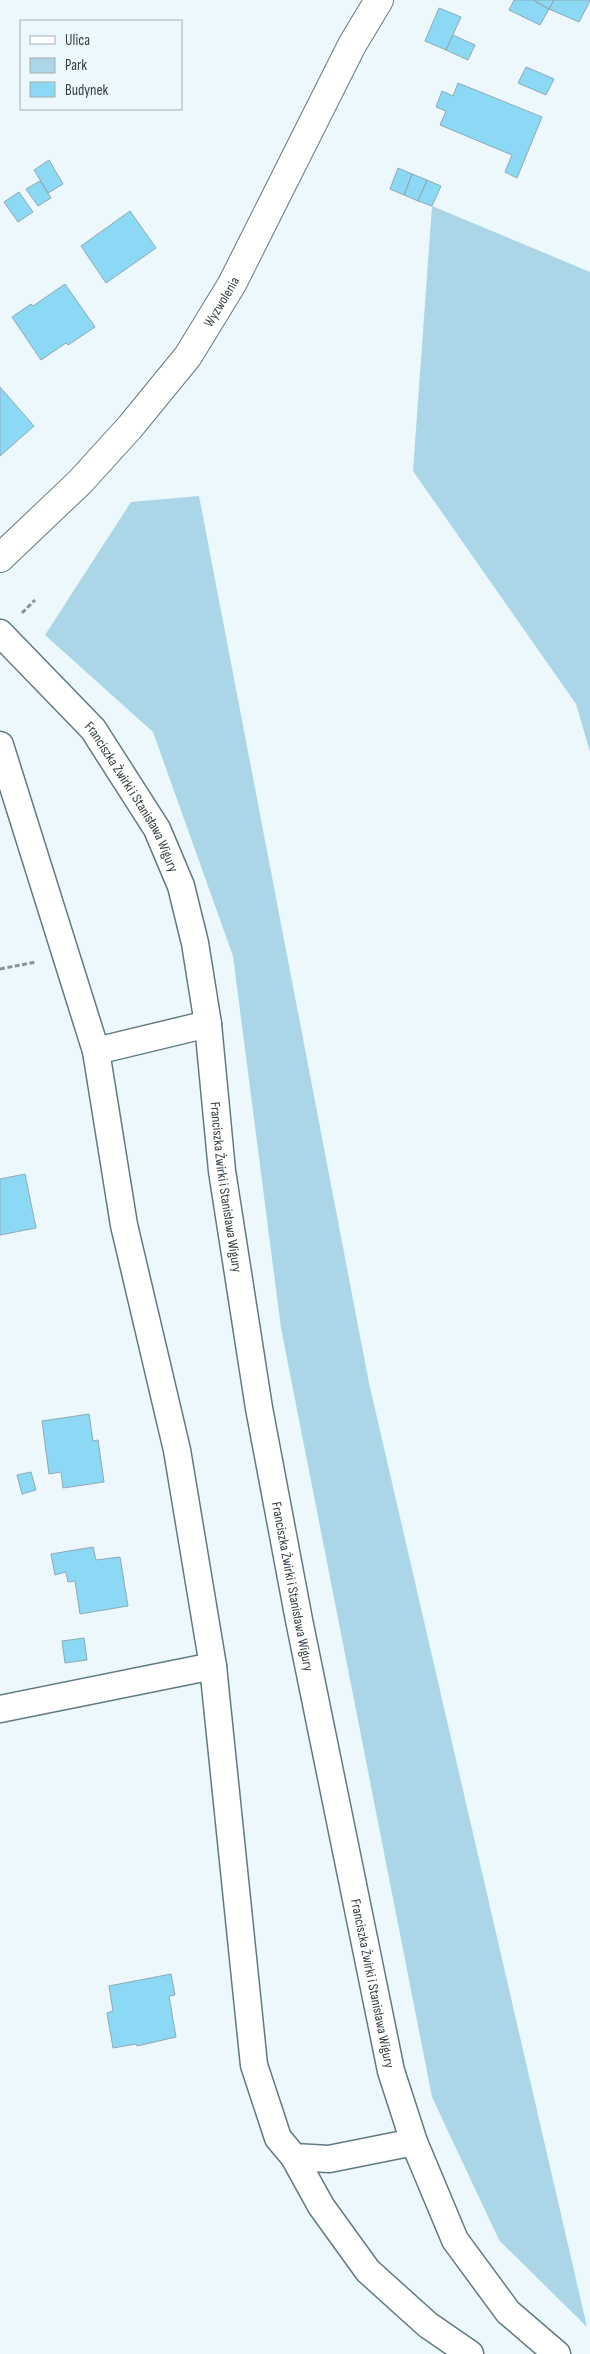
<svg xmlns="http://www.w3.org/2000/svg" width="590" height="2354" font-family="'Sofia Sans Condensed',sans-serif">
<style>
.green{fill:#aad6e7}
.building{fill:#8cd9f6;stroke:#8ea9b4}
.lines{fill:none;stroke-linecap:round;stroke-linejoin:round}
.minor-casing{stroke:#607a84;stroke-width:29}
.tertiary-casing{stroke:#607a84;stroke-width:30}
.path{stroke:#889498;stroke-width:3;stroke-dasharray:5 2.5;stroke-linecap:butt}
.minor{stroke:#fff;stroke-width:26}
.tertiary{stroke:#fff;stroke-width:28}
.labels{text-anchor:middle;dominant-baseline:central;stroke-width:4.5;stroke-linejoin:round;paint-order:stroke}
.street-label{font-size:14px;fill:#333f43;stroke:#ecf8fc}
</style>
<rect width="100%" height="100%" fill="#ecf8fc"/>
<path class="green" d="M 432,206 L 590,272 L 590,752 L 576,704 L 413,471 Z
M 199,496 L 369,1383 L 587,2327 L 499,2240 L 432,2097 L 281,1328 L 233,956 L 153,732 L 45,635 L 131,502 Z"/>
<path class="building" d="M 514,0 L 533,0 L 549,9 L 540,25 L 509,10 Z
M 533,0 L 554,0 L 549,9 Z
M 554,0 L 590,0 L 590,1 L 579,22 L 549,9 Z
M 439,8 L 461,17 L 446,50 L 425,41 Z
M 453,35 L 475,45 L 468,60 L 446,50 Z
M 526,67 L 554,79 L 546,95 L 518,83 Z
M 458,83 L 542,117 L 517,178 L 505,172 L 512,155 L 440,125 L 446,111 L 436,107 L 442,91 L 453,96 Z
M 49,160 L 63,184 L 48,193 L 34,170 Z
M 398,168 L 412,174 L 404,195 L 390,189 Z
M 412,174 L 427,180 L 418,201 L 404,195 Z
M 427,180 L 441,186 L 432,206 L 418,201 Z
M 40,181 L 51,198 L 38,206 L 26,189 Z
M 19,192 L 33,212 L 18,222 L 4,202 Z
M 130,211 L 156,248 L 106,283 L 81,246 Z
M 65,284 L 95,327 L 68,345 L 66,343 L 41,360 L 12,317 L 31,304 L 33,306 Z
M 0,387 L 34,426 L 0,456 Z
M 25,1174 L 36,1228 L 0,1235 L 0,1179 Z
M 89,1414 L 93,1441 L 98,1440 L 104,1482 L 63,1488 L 61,1472 L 49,1474 L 42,1421 Z
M 31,1472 L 36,1490 L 22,1494 L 17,1475 Z
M 93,1547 L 96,1560 L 120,1557 L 128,1606 L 80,1614 L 75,1581 L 68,1582 L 66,1572 L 55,1575 L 51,1554 Z
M 84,1638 L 87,1660 L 65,1663 L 62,1641 Z
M 171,1974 L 175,1995 L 169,1996 L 176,2037 L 137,2046 L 136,2044 L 113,2048 L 107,2013 L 113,2011 L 109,1986 Z"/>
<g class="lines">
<g class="minor-casing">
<g id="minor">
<path id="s1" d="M 0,633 L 93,729 L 157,829 L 181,886 L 195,943 L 208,1024 L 222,1171 L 259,1408 L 299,1620 L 391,2071 L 414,2142 L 455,2240 L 508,2312 L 557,2354"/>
<path d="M 0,745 L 96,1051"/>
<path d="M 208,1024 L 96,1051 L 124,1225 L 177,1450 L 213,1666"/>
<path d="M 0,1709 L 213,1666 L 254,2065 L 278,2138 L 294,2157 L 329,2159 L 414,2142"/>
<path d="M 294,2157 L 321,2206 L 368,2271 L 428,2325 L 470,2354"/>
</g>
</g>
<g class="tertiary-casing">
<g id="tertiary">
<path id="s2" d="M 0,558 L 80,482 L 130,427 L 188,356 L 232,284 L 352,45 L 379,0"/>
</g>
</g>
<path class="path" d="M 22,613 L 35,600
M 0,969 L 36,962"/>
<use href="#minor" class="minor"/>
<use href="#tertiary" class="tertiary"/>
</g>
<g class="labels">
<g class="street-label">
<text stroke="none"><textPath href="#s2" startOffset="340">Wyzwolenia</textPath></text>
<text stroke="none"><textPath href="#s1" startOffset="212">Franciszka Żwirki i Stanisława Wigury</textPath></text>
<text stroke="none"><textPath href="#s1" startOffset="619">Franciszka Żwirki i Stanisława Wigury</textPath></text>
<text stroke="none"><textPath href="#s1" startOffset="1024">Franciszka Żwirki i Stanisława Wigury</textPath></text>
<text stroke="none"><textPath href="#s1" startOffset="1429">Franciszka Żwirki i Stanisława Wigury</textPath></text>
</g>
</g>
<rect x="20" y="20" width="162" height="90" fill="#ecf8fc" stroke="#a2aeb2"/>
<rect x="30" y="36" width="25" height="8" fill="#ffffff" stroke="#a2aeb2"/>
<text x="65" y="45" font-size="15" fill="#333f43">Ulica</text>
<rect x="30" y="58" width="25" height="15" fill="#aad6e7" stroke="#a2aeb2"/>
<text x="65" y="70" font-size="15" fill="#333f43">Park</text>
<rect x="30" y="82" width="25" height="15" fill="#8cd9f6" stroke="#a2aeb2"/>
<text x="65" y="95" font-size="15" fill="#333f43">Budynek</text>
</svg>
